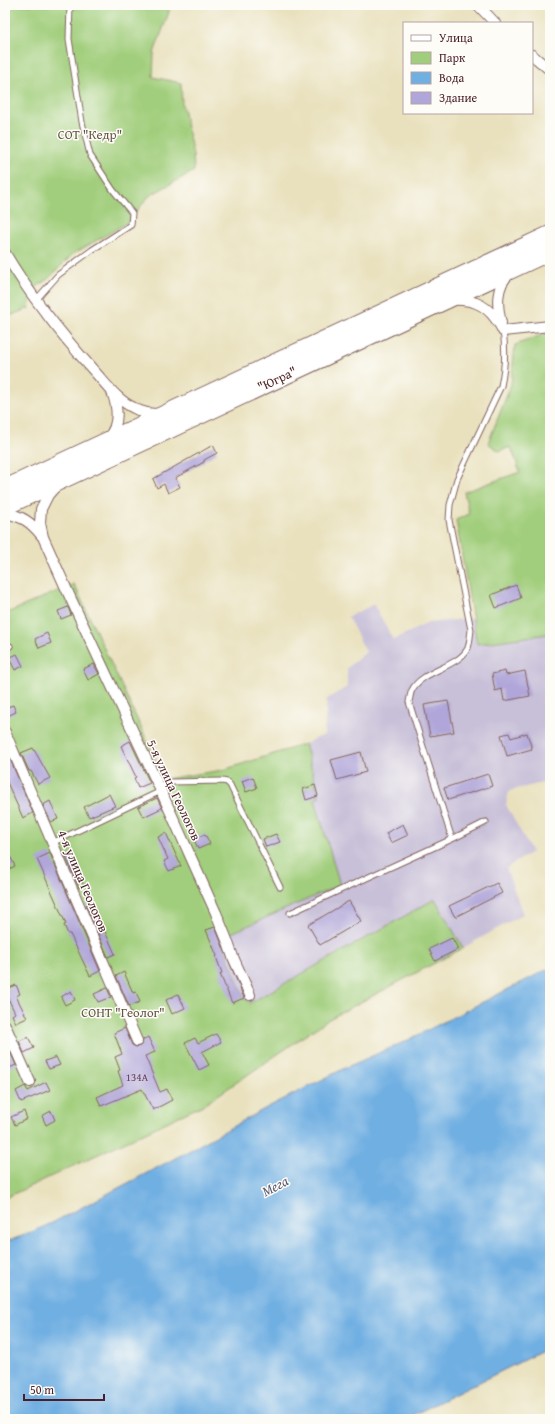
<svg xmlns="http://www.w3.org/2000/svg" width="555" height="1424" font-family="'Gentium Book Plus',serif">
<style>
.industrial{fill:#c8bfd8}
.green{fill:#a1ce7c;stroke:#767654}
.water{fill:#6fafe2;stroke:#5c6786}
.building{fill:#b0a6d9}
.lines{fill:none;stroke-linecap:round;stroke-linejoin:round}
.lane-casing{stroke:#82635e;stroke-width:7}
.street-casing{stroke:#82635e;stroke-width:12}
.highway-casing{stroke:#82635e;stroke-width:20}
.lane{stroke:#fff;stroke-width:5}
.street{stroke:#fff;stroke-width:10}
.highway{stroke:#fff;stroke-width:18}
.labels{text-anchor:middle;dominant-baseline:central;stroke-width:3;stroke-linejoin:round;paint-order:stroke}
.number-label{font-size:11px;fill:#644156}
.park-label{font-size:13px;fill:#645443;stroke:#fdfcf7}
.street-label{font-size:13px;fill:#4a1f2b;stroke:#fdfcf7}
.water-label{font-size:14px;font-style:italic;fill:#595974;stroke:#fdfcf7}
</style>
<rect width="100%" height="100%" fill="#fdfcf7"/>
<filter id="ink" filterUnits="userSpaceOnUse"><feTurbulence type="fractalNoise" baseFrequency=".025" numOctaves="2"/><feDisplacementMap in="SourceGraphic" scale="8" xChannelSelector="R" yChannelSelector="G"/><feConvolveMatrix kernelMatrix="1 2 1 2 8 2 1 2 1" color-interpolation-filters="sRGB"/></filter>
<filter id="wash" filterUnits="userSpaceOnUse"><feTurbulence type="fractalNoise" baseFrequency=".012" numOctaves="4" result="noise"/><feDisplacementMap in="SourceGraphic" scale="16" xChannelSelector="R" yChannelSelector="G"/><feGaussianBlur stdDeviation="0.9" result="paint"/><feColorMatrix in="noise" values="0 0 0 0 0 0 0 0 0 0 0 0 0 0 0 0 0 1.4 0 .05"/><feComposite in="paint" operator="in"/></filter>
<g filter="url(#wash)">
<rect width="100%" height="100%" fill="#e9e1be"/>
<path class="industrial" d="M 374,604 L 393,640 L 428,623 L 473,618 L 478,644 L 549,634 L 550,638 L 550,781 L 509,791 L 506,805 L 532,852 L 506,868 L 523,914 L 463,948 L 435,899 L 250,1003 L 244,998 L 220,938 L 340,885 L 315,799 L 319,796 L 305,744 L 324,735 L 327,699 L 347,687 L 347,668 L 366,652 L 348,617 Z"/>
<path class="green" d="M 5,5 L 168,5 L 169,12 L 154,53 L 153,77 L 181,83 L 182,104 L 193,155 L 194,171 L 149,196 L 127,223 L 73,254 L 48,279 L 32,290 L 29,308 L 5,318 Z
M 550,332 L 550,638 L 548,634 L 477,644 L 456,520 L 469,514 L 464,492 L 520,472 L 511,447 L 499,451 L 488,443 L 511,385 L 515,345 Z
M 74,584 L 165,779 L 223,770 L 305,744 L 319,796 L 315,800 L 340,885 L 220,938 L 244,998 L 250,1003 L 435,899 L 463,948 L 329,1019 L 205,1104 L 5,1198 L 5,614 Z"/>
<path class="water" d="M 550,968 L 550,1347 L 405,1419 L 5,1419 L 5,1242 L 22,1236 L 52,1223 L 183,1154 L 268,1107 L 347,1067 L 404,1042 Z"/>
<g id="blocks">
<path class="building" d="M 213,445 L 217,453 L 204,460 L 204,462 L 175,478 L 180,487 L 168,493 L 164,484 L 157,488 L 153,479 Z
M 516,585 L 521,598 L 496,608 L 491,595 Z
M 68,607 L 71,615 L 61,619 L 58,611 Z
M 47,633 L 51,643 L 39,648 L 35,639 Z
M 17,654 L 23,666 L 15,670 L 9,658 Z
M 94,664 L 99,674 L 88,680 L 83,669 Z
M 505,671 L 506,675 L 525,671 L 530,696 L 504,701 L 502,689 L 495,691 L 492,674 Z
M 448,701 L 454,732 L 430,736 L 424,705 Z
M 13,705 L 16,712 L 5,717 L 5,708 Z
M 509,733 L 511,738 L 527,733 L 532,749 L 507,756 L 501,735 Z
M 130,741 L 150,783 L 138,788 L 134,778 L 136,777 L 121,746 Z
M 33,748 L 50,778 L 38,784 L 31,771 L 29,771 L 21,753 Z
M 361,752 L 366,772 L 337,780 L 331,760 Z
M 10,759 L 33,813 L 23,818 L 5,778 L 5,761 Z
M 488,774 L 492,786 L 448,800 L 444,788 Z
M 253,777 L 257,788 L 246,792 L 242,781 Z
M 315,785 L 318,796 L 306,800 L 303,789 Z
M 109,794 L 115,806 L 89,817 L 84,807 Z
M 157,798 L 162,808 L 143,817 L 138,807 Z
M 50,801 L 58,819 L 51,822 L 43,805 Z
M 403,824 L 408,835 L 391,843 L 386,833 Z
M 166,833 L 181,866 L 169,871 L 164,861 L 168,859 L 158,837 Z
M 205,834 L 210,844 L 198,849 L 194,839 Z
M 276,834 L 280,842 L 266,847 L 263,839 Z
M 5,846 L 15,866 L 5,871 Z
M 50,853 L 100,971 L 90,976 L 70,934 L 68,934 L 64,925 L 66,924 L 37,859 Z
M 73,854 L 77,863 L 74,864 L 84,886 L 79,888 L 66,857 Z
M 497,883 L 502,893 L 455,917 L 449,906 Z
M 349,901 L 361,921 L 320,945 L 308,925 Z
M 92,902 L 115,954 L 108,957 L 86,905 Z
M 215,927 L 244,998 L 232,1003 L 220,974 L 222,973 L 216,957 L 217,956 L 206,930 Z
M 452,938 L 458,949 L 435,961 L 429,949 Z
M 124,972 L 133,993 L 136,992 L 140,1002 L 129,1006 L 116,976 Z
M 16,985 L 20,994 L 16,996 L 27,1018 L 16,1023 L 12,1015 L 15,1013 L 5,992 L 5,990 Z
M 107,988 L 111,997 L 98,1002 L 94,994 Z
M 71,991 L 75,1000 L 65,1005 L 61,997 Z
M 178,994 L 185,1008 L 172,1014 L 166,1000 Z
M 125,1028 L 132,1045 L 136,1047 L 142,1045 L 143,1040 L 148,1037 L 155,1052 L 145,1056 L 160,1092 L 167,1089 L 172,1100 L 153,1110 L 142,1089 L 101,1106 L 97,1097 L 123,1085 L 118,1071 L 120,1070 L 115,1057 L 122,1054 L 114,1033 Z
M 216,1034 L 221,1042 L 202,1052 L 209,1065 L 199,1070 L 185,1043 L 195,1038 L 198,1043 Z
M 28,1037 L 34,1048 L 24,1053 L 19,1041 Z
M 5,1041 L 16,1065 L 5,1070 Z
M 56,1057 L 60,1065 L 49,1069 L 45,1061 Z
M 46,1082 L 50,1090 L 21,1102 L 16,1091 L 25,1086 L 28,1091 Z
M 24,1111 L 27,1119 L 15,1125 L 11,1117 Z
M 51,1111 L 55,1120 L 46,1125 L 42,1116 Z"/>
</g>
</g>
<g filter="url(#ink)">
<use href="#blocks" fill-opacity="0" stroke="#82635e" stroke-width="1"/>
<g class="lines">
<g class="lane-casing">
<path id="lane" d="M 36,300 L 58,275 L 92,250 L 131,225 L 132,213 L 113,190 L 90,155 L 82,122 L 69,39 L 70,5
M 5,648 L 10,646
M 159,786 L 172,782 L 222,781 L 227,782 L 230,785 L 280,887
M 452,839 L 486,822
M 52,843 L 161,791
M 290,913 L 452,839 L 409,702 C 410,698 410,694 412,690 C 422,670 458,668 468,648 C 470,642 470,636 471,630 L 449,520 L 450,505 L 457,479 L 501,386 C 505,367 506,350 503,331"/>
</g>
<g class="street-casing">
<path id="street" d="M 478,5 L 495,23
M 532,55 L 550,70
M 5,253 C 30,296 61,334 94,371 C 106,384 117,400 134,408 C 142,413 151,414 160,414
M 452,300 C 470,299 484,303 495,318 C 498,322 501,326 503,331 L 550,326
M 501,323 C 497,306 495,286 510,273
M 108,438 C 120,425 118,408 112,392
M 55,487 L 48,495 L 41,509 L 40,523 L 43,537 L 70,597 L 161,791 L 216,913 L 227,940 L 233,957 L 250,995
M 5,513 C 22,516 31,522 42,536
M 5,732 L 137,1041
M 5,1025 L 30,1082"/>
</g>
<g class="highway-casing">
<path id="highway" d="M 5,489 L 550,235
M 5,506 L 550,251"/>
</g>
<use href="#lane" class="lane"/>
<use href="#street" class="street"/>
<use href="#highway" class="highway"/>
</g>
</g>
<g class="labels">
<g class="number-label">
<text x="137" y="1077">134А</text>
</g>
<g class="park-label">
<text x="90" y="134">СОТ "Кедр"</text>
<text x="123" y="1012">СОНТ "Геолог"</text>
</g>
<g class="street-label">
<text transform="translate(277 379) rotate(-25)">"Югра"</text>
<text transform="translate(174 790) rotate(65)">5-я улица Геологов</text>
<text transform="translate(83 881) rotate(67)">4-я улица Геологов</text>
</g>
<g class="water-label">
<text transform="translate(275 1186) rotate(-28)">Мега</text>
</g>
</g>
<rect width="555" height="1424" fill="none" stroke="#fdfcf7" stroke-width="20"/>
<rect x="403" y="22" width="130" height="92" fill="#fdfcf7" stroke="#b5a4a5"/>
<rect x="411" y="35" width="20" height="6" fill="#ffffff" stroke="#b5a4a5"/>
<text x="439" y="42" font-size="12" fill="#4a1f2b">Улица</text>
<rect x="411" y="52" width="20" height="12" fill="#a1ce7c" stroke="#b5a4a5"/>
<text x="439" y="62" font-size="12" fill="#4a1f2b">Парк</text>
<rect x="411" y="72" width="20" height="12" fill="#6fafe2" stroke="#b5a4a5"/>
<text x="439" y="82" font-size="12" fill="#4a1f2b">Вода</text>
<rect x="411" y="92" width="20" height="12" fill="#b0a6d9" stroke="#b5a4a5"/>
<text x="439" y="102" font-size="12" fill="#4a1f2b">Здание</text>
<path d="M24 1394v6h80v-6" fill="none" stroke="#4a1f2b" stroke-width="2"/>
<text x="30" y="1394" font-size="12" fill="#4a1f2b" stroke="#fdfcf7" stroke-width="3" paint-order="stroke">50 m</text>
</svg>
